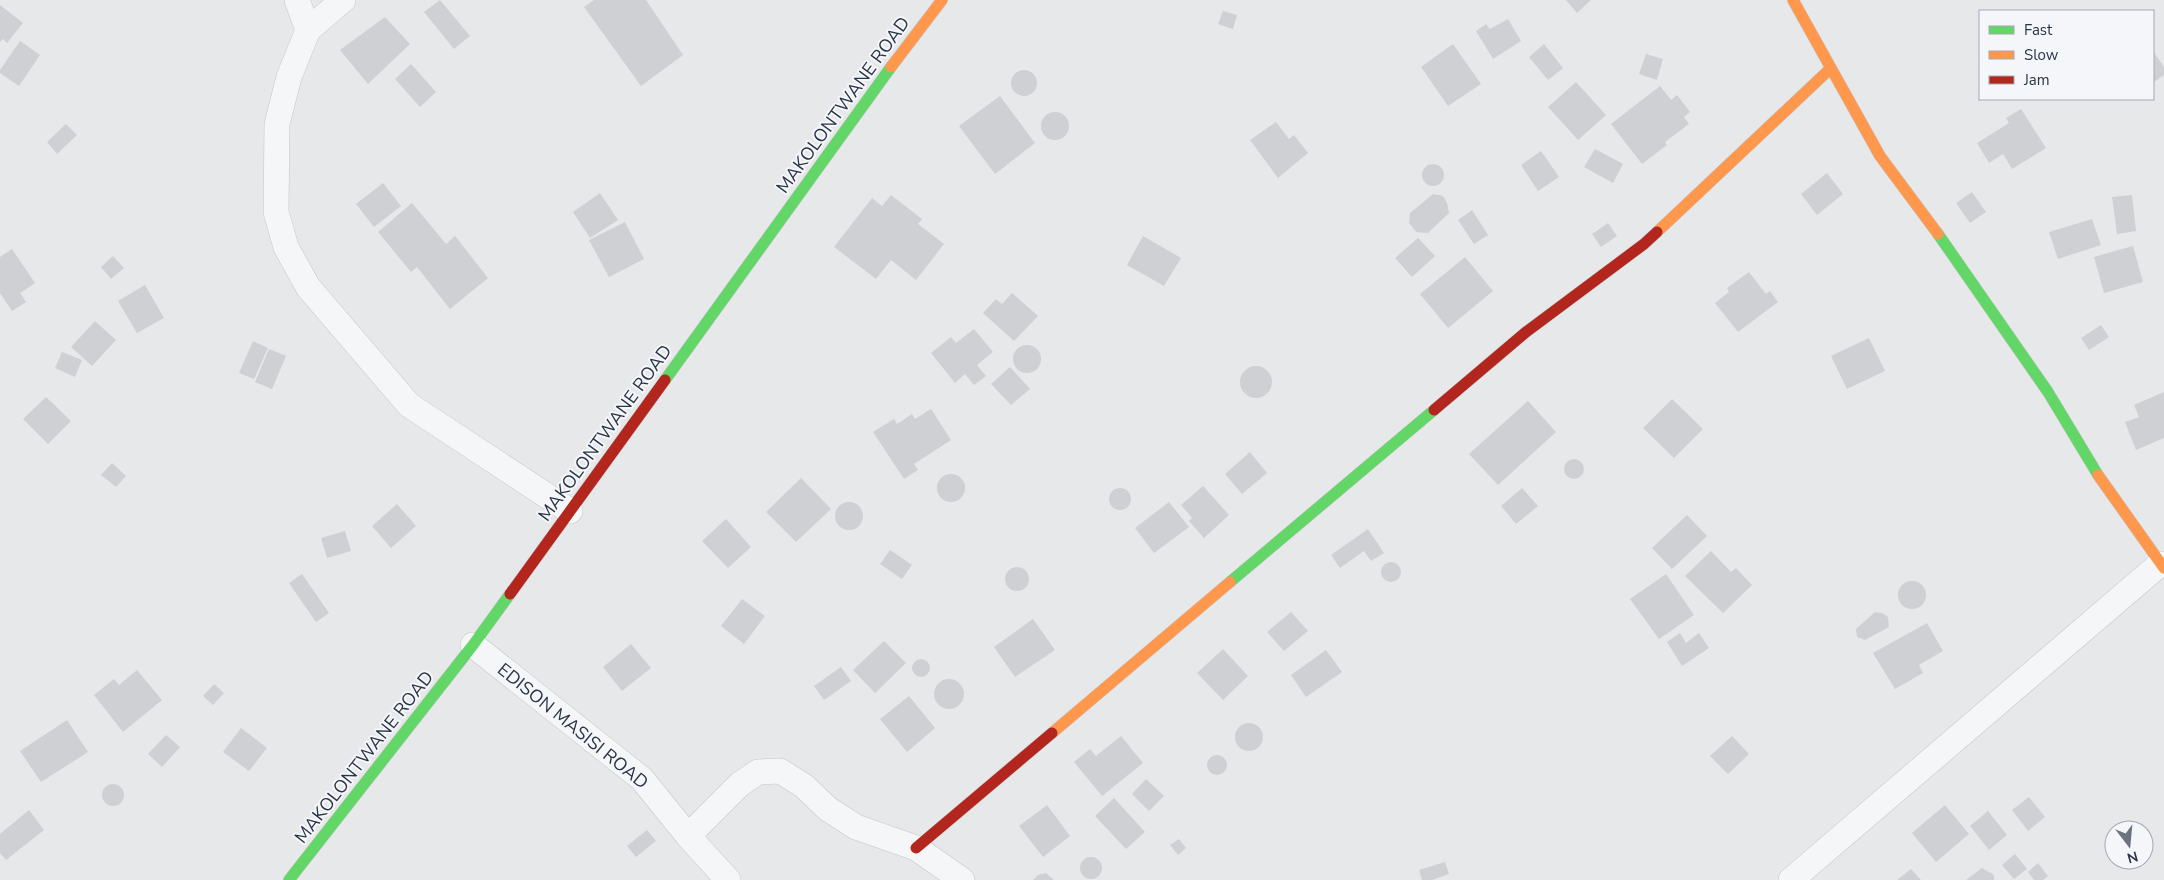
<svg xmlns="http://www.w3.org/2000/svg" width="2164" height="880" font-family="'Nunito Sans',sans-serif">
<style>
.building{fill:#ced0d3}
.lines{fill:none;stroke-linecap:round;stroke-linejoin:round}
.street-casing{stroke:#c4c6c8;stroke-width:26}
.fast-casing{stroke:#c4c6c8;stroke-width:12}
.slow-casing{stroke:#c4c6c8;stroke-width:12}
.jam-casing{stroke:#c4c6c8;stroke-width:12}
.street{stroke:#f5f6f7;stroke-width:25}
.fast{stroke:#63d668;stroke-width:11}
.slow{stroke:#ff974d;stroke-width:11}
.jam{stroke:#b3261e;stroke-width:11}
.labels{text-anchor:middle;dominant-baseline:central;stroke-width:4;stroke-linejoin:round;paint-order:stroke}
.street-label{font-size:18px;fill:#2b3445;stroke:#f4f6f9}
</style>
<rect width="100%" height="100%" fill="#e6e8ea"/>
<path class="building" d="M 440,0 L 470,36 L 454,49 L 424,12 Z
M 594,0 L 646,0 L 683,55 L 641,86 L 584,7 Z
M 1566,0 L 1591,0 L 1577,13 Z
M 0,5 L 23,23 L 7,43 L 3,39 L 0,42 Z
M 1223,11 L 1237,15 L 1233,29 L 1218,24 Z
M 385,17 L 410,44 L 368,84 L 340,50 Z
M 1508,19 L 1521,41 L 1493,59 L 1476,31 L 1486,24 L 1490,29 Z
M 20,41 L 40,55 L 19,86 L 0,73 L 0,70 Z
M 1453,44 L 1481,84 L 1448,106 L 1421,67 Z
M 1544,44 L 1563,68 L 1548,80 L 1529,57 Z
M 2153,51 L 2164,67 L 2164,75 L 2154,82 Z
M 1646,54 L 1663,59 L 1657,80 L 1639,74 Z
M 411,64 L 436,92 L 420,107 L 395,79 Z
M1011 83a13 13 0 1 1 26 0a13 13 0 1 1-26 0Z
M 1576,82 L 1606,115 L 1578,140 L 1548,107 Z
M 1660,86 L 1671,100 L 1677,95 L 1690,112 L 1684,117 L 1689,124 L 1665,142 L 1667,145 L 1642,164 L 1611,124 Z
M 1000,96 L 1035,143 L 995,174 L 959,126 Z
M 2021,109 L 2046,148 L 2012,169 L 2003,154 L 1989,163 L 1977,143 L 2009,123 L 2006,118 Z
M1041 126a14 14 0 1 1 28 0a14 14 0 1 1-28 0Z
M 1276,122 L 1289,139 L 1294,135 L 1308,153 L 1278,178 L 1250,140 Z
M 66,124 L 77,135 L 57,154 L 47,142 Z
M 1595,149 L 1623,164 L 1613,183 L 1584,167 Z
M 1541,151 L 1559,177 L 1538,191 L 1521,165 Z
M1422 175a11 11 0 1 1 22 0a11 11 0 1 1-22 0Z
M 1827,173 L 1843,194 L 1817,215 L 1801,194 Z
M 383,183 L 401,206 L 374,227 L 356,204 Z
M 1972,192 L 1986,212 L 1970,223 L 1956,203 Z
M 600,193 L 618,220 L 590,238 L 573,212 Z
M 1433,194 L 1443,196 L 1447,203 L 1449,213 L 1428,233 L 1416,232 L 1409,223 L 1410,213 Z
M 891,195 L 922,219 L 918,224 L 944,244 L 916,280 L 891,260 L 876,279 L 834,247 L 872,198 L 882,206 Z
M 2132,195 L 2136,231 L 2117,234 L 2112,197 Z
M 412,203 L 446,244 L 455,236 L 488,278 L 450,309 L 417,267 L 411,272 L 378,232 Z
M 1472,210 L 1488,235 L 1474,244 L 1458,220 Z
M 2092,219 L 2101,245 L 2058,259 L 2049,232 Z
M 625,222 L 644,259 L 609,277 L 589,240 Z
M 1608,223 L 1617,236 L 1601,247 L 1592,234 Z
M 1143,236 L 1181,258 L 1164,286 L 1127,265 Z
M 1418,238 L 1435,256 L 1412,277 L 1395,258 Z
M 2133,246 L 2143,282 L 2104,293 L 2094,257 Z
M 12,249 L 35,283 L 20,293 L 26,302 L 12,311 L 0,293 L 0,257 Z
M 113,256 L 124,268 L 111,279 L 101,267 Z
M 1465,257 L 1493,291 L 1448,328 L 1420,294 Z
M 1749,272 L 1766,294 L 1770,291 L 1778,302 L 1738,332 L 1715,303 L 1729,292 L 1727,288 Z
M 145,285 L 164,318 L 137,333 L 118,301 Z
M 1012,293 L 1038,316 L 1014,341 L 983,313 L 996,299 L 1002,304 Z
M 95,321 L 116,340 L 92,366 L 71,347 Z
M 2101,325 L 2109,337 L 2089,350 L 2081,338 Z
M 974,329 L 993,352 L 977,365 L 986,376 L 974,385 L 965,374 L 955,383 L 931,353 L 951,337 L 956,343 Z
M 1869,338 L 1885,371 L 1847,389 L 1831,356 Z
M 253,341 L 268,348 L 254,379 L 239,373 Z
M1013 359a14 14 0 1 1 28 0a14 14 0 1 1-28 0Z
M 269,349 L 286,356 L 272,389 L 255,382 Z
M 62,352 L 82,360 L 75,377 L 55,368 Z
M1240 382a16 16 0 1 1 32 0a16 16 0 1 1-32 0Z
M 1010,367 L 1030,389 L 1011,405 L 991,384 Z
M 2164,392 L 2164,438 L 2136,450 L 2125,422 L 2139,417 L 2134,405 Z
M 46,397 L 71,421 L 48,444 L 23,419 Z
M 1672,399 L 1703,429 L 1674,458 L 1643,428 Z
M 1528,401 L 1556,432 L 1498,485 L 1469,454 Z
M 931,409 L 951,440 L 914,464 L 918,470 L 904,479 L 873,432 L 894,419 L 897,424 L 912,414 L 915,419 Z
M 1250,452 L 1267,473 L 1242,494 L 1225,474 Z
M1564 469a10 10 0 1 1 20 0a10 10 0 1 1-20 0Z
M 112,463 L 126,476 L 116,487 L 101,475 Z
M937 488a14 14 0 1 1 28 0a14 14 0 1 1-28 0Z
M 801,478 L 831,509 L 796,542 L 766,512 Z
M 1203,486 L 1229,515 L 1204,538 L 1189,521 L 1192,518 L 1181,505 Z
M 1522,488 L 1538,506 L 1516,524 L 1501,506 Z
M1109 499a11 11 0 1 1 22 0a11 11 0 1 1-22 0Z
M 1169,502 L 1189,527 L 1154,553 L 1135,528 Z
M835 516a14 14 0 1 1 28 0a14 14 0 1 1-28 0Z
M 397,504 L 416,526 L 391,548 L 372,526 Z
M 1687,515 L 1707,536 L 1672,569 L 1652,548 Z
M 726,519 L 751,547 L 728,568 L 702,541 Z
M 1368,529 L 1384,553 L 1371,561 L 1364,551 L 1340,568 L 1331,555 Z
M 345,531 L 351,551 L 327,558 L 321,538 Z
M 890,550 L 912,565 L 902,579 L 880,564 Z
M 1711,551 L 1731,572 L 1736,568 L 1752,585 L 1723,613 L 1685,576 Z
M1381 572a10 10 0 1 1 20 0a10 10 0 1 1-20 0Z
M1005 579a12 12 0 1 1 24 0a12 12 0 1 1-24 0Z
M 302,574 L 329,613 L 316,622 L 289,583 Z
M 1666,574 L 1694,615 L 1659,639 L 1630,599 Z
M1898 595a14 14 0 1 1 28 0a14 14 0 1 1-28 0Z
M 742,599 L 765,616 L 744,644 L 721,626 Z
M 1291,612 L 1308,631 L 1284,651 L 1267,632 Z
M 1875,612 L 1882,613 L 1888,617 L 1889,627 L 1865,640 L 1857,637 L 1856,629 Z
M 1033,619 L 1055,650 L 1015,677 L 994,647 Z
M 1927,623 L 1943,651 L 1919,665 L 1923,673 L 1895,689 L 1873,653 Z
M 1680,633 L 1686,643 L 1699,633 L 1709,648 L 1682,666 L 1667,642 Z
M 884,641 L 906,663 L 875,693 L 853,670 Z
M 631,644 L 651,668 L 622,691 L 603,667 Z
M 1223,649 L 1248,676 L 1223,700 L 1197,673 Z
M 1326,650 L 1342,672 L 1306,697 L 1291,675 Z
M912 668a9 9 0 1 1 18 0a9 9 0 1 1-18 0Z
M 841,667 L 851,681 L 824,700 L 814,686 Z
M 137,670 L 162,700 L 123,732 L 94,695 L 114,679 L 119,685 Z
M934 694a15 15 0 1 1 30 0a15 15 0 1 1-30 0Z
M 214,684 L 224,693 L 213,705 L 203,696 Z
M 909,696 L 935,728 L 907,752 L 880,719 Z
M 67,720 L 88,752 L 41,782 L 20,751 Z
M1235 737a14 14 0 1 1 28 0a14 14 0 1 1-28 0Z
M 241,728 L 267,748 L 249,771 L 223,752 Z
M 166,735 L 180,747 L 162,767 L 148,754 Z
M 1121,736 L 1143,763 L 1102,796 L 1074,762 L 1090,749 L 1096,756 Z
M 1732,736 L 1749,754 L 1728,774 L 1710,756 Z
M1207 765a10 10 0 1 1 20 0a10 10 0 1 1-20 0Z
M 1146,779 L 1164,796 L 1149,811 L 1132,794 Z
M102 795a11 11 0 1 1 22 0a11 11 0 1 1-22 0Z
M 2029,797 L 2045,817 L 2028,831 L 2012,810 Z
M 1114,798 L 1145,832 L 1126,849 L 1095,816 Z
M 1047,805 L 1070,836 L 1043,857 L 1019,826 Z
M 1945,805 L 1969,834 L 1936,862 L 1912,833 Z
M 29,810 L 44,830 L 6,860 L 0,853 L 0,834 Z
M 1988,811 L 2007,835 L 1989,850 L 1970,826 Z
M 647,830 L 656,841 L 636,857 L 627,846 Z
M 1179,839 L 1186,848 L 1178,855 L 1170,845 Z
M 2015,854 L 2027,869 L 2014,879 L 2002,865 Z
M1080 868a11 11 0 1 1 22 0a11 11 0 1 1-22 0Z
M 1445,862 L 1449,874 L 1432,880 L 1422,880 L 1419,870 Z
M 2038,863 L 2048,876 L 2043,880 L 2034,880 L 2028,872 Z
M 1982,868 L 1994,875 L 1994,880 L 1966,880 Z
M 1911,869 L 1921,880 L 1897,880 Z
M 1046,873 L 1054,880 L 1033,880 L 1038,875 Z"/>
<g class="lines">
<g class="street-casing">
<path id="street" d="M 297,0 L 308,30
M 343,0 L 308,30 L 289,77 L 277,124 L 276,212 L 286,247 L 308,287 L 409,405 L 570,511
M 473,645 L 642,779 L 688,836 L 728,880
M 688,836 L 740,784 L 758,772 L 780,771 L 804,786 L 828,809 L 856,827 L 916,848 L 962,880
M 1791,880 L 2160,564"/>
</g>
<g class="fast-casing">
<path id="fast" d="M 1938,234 L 2048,392 L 2098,475
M 665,380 L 891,67
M 1230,582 L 1434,410
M 289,880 L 473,645 L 510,594"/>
</g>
<g class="slow-casing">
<path id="slow" d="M 1793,0 L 1880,156 L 1938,234
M 891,67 L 942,0
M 1657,232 L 1831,68
M 2098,475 L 2164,568
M 1052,733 L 1230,582"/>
</g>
<g class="jam-casing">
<path id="jam" d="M 1434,410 L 1526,332 L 1644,244 L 1657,232
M 510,594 L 665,380
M 916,848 L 1052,733"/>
</g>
<use href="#street" class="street"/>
<use href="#fast" class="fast"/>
<use href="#slow" class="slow"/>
<use href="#jam" class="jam"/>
</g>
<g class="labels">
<g class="street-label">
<text transform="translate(843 105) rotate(-54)">MAKOLONTWANE ROAD</text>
<text transform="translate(605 433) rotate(-54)">MAKOLONTWANE ROAD</text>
<text transform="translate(573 726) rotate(39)">EDISON MASISI ROAD</text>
<text transform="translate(364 757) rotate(-52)">MAKOLONTWANE ROAD</text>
</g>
</g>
<rect x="1979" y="10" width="175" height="90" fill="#f4f6f9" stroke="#a4a8b1"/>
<rect x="1989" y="26" width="25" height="8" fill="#63d668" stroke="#a4a8b1"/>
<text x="2024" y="35" font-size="15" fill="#2b3445">Fast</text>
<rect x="1989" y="51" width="25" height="8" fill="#ff974d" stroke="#a4a8b1"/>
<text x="2024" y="60" font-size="15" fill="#2b3445">Slow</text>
<rect x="1989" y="76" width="25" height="8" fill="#b3261e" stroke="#a4a8b1"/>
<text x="2024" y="85" font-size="15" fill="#2b3445">Jam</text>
<g transform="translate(2129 845) rotate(164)"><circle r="24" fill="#f4f6f9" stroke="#a4a8b1"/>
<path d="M0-4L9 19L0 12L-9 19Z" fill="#6c737f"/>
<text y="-8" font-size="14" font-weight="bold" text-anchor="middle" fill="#2b3445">N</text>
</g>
</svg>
